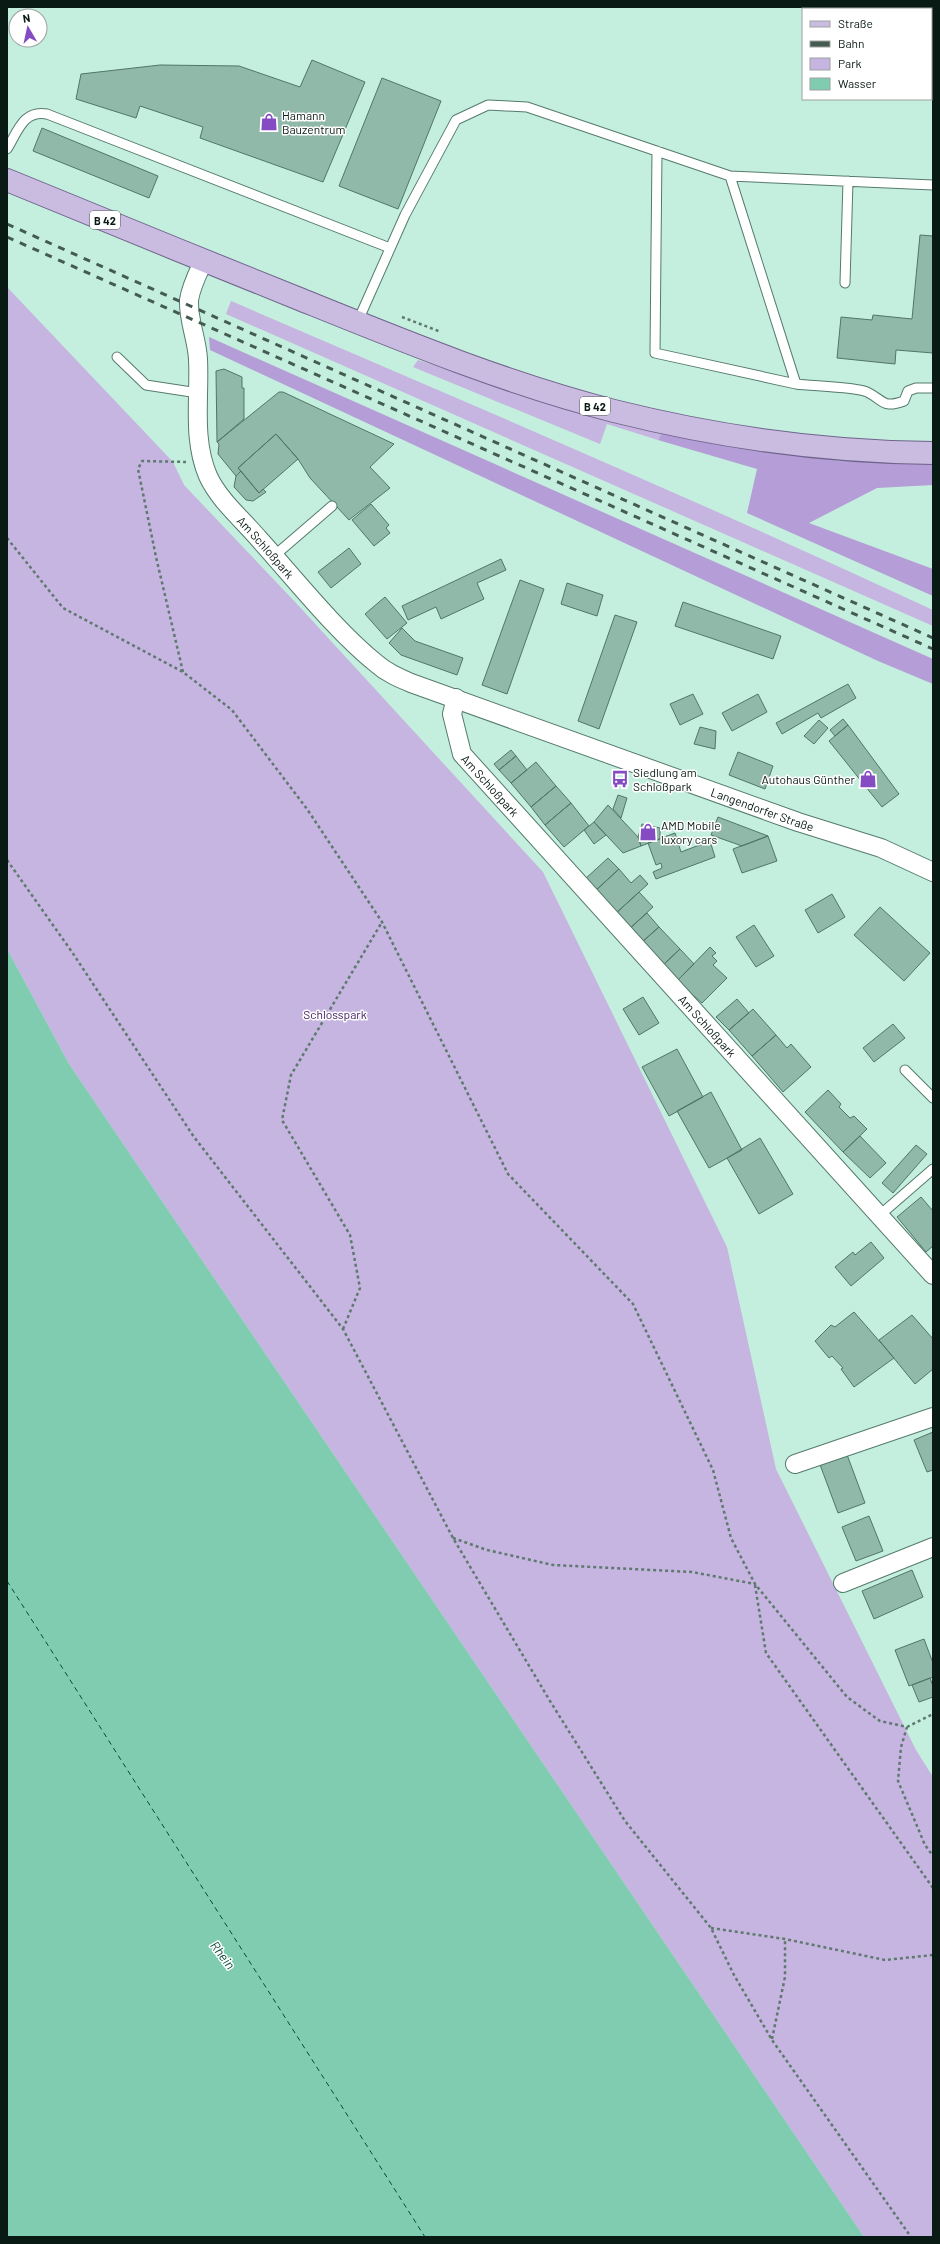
<svg xmlns="http://www.w3.org/2000/svg" width="940" height="2244" font-family="Barlow,sans-serif">
<style>
.green{fill:#c6b4e1}
.forest{fill:#b59dd7}
.water{fill:#80ccb1}
.lines{fill:none;stroke-linecap:round;stroke-linejoin:round}
.ferry{stroke:#074a38;stroke-width:1;stroke-dasharray:5 4;stroke-linecap:butt}
.building{fill:#90b9a9;stroke:#507667}
.service-casing{stroke:#557b6d;stroke-width:11}
.minor-casing{stroke:#557b6d;stroke-width:20}
.primary-casing{stroke:#6f648b;stroke-width:24}
.path{stroke:#5e7a6f;stroke-width:2.5;stroke-dasharray:3 3;stroke-linecap:butt}
.service{stroke:#fff;stroke-width:9}
.minor{stroke:#fff;stroke-width:18}
.primary{stroke:#cabbe0;stroke-width:22}
.rail{stroke:#435b51;stroke-width:3;stroke-dasharray:7 7;stroke-linecap:butt}
.labels{text-anchor:middle;dominant-baseline:central;stroke-width:3;stroke-linejoin:round;paint-order:stroke}
.shield{fill:#fff;stroke:#535e5a;stroke-width:1}
.shield-label{font-size:11px;font-weight:bold;fill:#091913}
.poi-label{font-size:12px;fill:#091913;stroke:#fff;text-anchor:start}
.street-label{font-size:12px;fill:#091913;stroke:#fff}
.park-label{font-size:12px;fill:#3a185c;stroke:#fff}
.water-label{font-size:13px;font-style:italic;fill:#074a38;stroke:#fff}
</style>
<rect width="100%" height="100%" fill="#c4eedd"/>
<path class="green" d="M 7,287 L 173,462 L 184,485 L 296,603 L 543,872 L 727,1247 L 776,1469 L 916,1750 L 933,1777 L 933,2237 L 864,2237 L 69,1064 L 7,949 Z
M 231,301 C 466,402 701,502 933,610 L 933,626 L 226,314 Z
M 418,360 L 607,419 L 663,431 L 658,440 L 607,424 L 600,444 L 413,367 Z"/>
<path class="forest" d="M 209,337 L 933,659 L 933,684 L 878,661 L 210,350 Z
M 663,431 L 841,461 L 933,462 L 933,485 L 877,488 L 809,523 L 933,569 L 933,596 L 747,513 L 757,469 L 658,440 Z"/>
<path class="water" d="M 7,949 L 69,1064 L 864,2237 L 7,2237 Z"/>
<g class="lines">
<path class="ferry" d="M 7,1581 L 425,2237"/>
</g>
<path class="building" d="M 312,60 L 365,82 L 323,182 L 200,138 L 203,127 L 140,106 L 136,118 L 76,99 L 81,74 L 160,65 L 239,66 L 300,87 Z
M 382,78 L 441,101 L 398,209 L 339,186 Z
M 42,128 L 158,176 L 149,198 L 33,151 Z
M 920,235 L 933,236 L 933,353 L 896,350 L 895,364 L 837,358 L 841,317 L 872,320 L 873,315 L 912,319 Z
M 224,369 L 242,377 L 242,388 L 244,388 L 244,419 L 217,442 L 216,371 Z
M 279,392 L 283,392 L 394,444 L 370,467 L 390,488 L 349,520 L 310,478 L 298,459 L 276,434 L 238,468 L 241,471 L 236,476 L 218,454 L 219,444 L 217,442 Z
M 276,434 L 298,459 L 259,493 L 238,468 Z
M 241,471 L 259,493 L 263,489 L 266,492 L 253,501 L 246,500 L 234,487 L 236,476 Z
M 371,504 L 389,525 L 386,528 L 390,533 L 374,546 L 352,520 Z
M 349,548 L 361,564 L 331,588 L 318,572 Z
M 501,559 L 506,570 L 477,583 L 484,599 L 441,619 L 436,607 L 408,620 L 402,606 Z
M 520,580 L 544,589 L 507,694 L 482,685 Z
M 567,583 L 603,595 L 597,616 L 561,604 Z
M 385,597 L 407,623 L 387,639 L 365,614 Z
M 683,602 L 781,636 L 773,659 L 675,626 Z
M 615,615 L 637,622 L 599,729 L 578,721 Z
M 402,628 L 415,641 L 463,658 L 457,675 L 401,655 L 389,643 Z
M 848,684 L 856,698 L 821,718 L 818,713 L 782,734 L 776,723 Z
M 693,694 L 703,714 L 680,725 L 670,704 Z
M 758,694 L 767,712 L 732,731 L 722,713 Z
M 843,719 L 848,725 L 835,736 L 830,730 Z
M 819,720 L 828,728 L 814,744 L 804,736 Z
M 848,725 L 899,794 L 882,807 L 829,741 Z
M 700,727 L 716,731 L 715,749 L 694,744 Z
M 511,750 L 516,756 L 499,770 L 494,764 Z
M 738,752 L 773,766 L 765,789 L 729,775 Z
M 516,756 L 527,770 L 511,783 L 499,770 Z
M 536,762 L 556,786 L 531,807 L 511,783 Z
M 556,786 L 571,803 L 545,825 L 531,807 Z
M 618,795 L 627,798 L 621,818 L 613,809 Z
M 571,803 L 589,826 L 564,847 L 545,825 Z
M 608,805 L 638,837 L 641,846 L 623,853 L 594,822 Z
M 718,817 L 768,836 L 742,846 L 711,835 Z
M 594,822 L 606,835 L 594,844 L 584,830 Z
M 642,824 L 660,828 L 660,839 L 641,846 L 638,837 Z
M 675,833 L 681,852 L 710,841 L 715,857 L 656,879 L 653,872 L 662,868 L 661,863 L 656,865 L 648,843 Z
M 768,836 L 777,861 L 742,873 L 733,849 Z
M 608,858 L 619,869 L 594,892 L 584,880 Z
M 619,869 L 631,883 L 640,875 L 648,884 L 614,915 L 594,892 Z
M 639,892 L 653,907 L 628,930 L 614,915 Z
M 832,894 L 845,917 L 818,933 L 805,910 Z
M 880,907 L 930,953 L 904,981 L 854,935 Z
M 647,913 L 659,927 L 641,943 L 628,930 Z
M 754,925 L 774,956 L 756,967 L 736,937 Z
M 659,927 L 680,949 L 662,966 L 641,943 Z
M 710,947 L 716,953 L 712,956 L 717,961 L 713,965 L 727,978 L 702,1003 L 677,981 Z
M 680,949 L 694,964 L 677,981 L 662,966 Z
M 643,997 L 659,1023 L 639,1035 L 623,1009 Z
M 737,999 L 749,1013 L 729,1030 L 716,1017 Z
M 753,1009 L 776,1035 L 752,1056 L 729,1030 Z
M 893,1024 L 905,1038 L 874,1062 L 863,1048 Z
M 776,1035 L 787,1048 L 791,1044 L 811,1067 L 783,1092 L 752,1056 Z
M 677,1049 L 703,1097 L 669,1116 L 642,1067 Z
M 828,1090 L 841,1104 L 839,1107 L 850,1118 L 854,1116 L 867,1129 L 843,1152 L 805,1112 Z
M 711,1092 L 742,1150 L 709,1168 L 677,1111 Z
M 860,1136 L 886,1163 L 870,1178 L 843,1152 Z
M 760,1138 L 793,1194 L 759,1214 L 727,1158 Z
M 916,1145 L 927,1154 L 893,1193 L 882,1183 Z
M 921,1197 L 933,1211 L 933,1246 L 926,1252 L 897,1217 Z
M 871,1242 L 884,1258 L 851,1286 L 835,1267 L 853,1252 L 855,1255 Z
M 854,1312 L 894,1358 L 854,1387 L 841,1369 L 843,1368 L 832,1356 L 829,1358 L 815,1341 L 831,1325 L 835,1327 Z
M 912,1315 L 933,1339 L 933,1369 L 915,1384 L 879,1340 Z
M 933,1432 L 933,1470 L 927,1472 L 914,1440 Z
M 846,1452 L 865,1503 L 838,1513 L 819,1462 Z
M 869,1516 L 883,1551 L 856,1561 L 842,1527 Z
M 912,1570 L 923,1597 L 874,1619 L 862,1591 Z
M 924,1639 L 933,1663 L 933,1677 L 909,1686 L 895,1650 Z
M 930,1678 L 933,1686 L 933,1697 L 919,1702 L 912,1685 Z"/>
<g class="lines">
<g class="service-casing">
<path id="service" d="M 7,149 C 18,131 23,110 47,114 L 390,248
M 657,151 L 655,353 L 796,384
M 730,176 L 796,384 C 810,386 856,387 867,392 C 884,400 882,409 904,401 L 908,391 L 916,388 L 933,388
M 845,283 L 848,181
M 357,323 L 405,215 L 456,120 L 488,105 L 527,107 L 730,176 L 933,185
M 117,357 L 146,385 L 198,393
M 274,556 L 332,506
M 905,1070 L 933,1098
M 880,1215 L 933,1169"/>
</g>
<g class="minor-casing">
<g id="minor">
<path id="s1" d="M 204,260 C 198,273 191,286 189,300 C 188,320 197,339 198,359 C 200,398 192,439 208,476 C 219,500 242,519 259,539 C 295,579 336,631 377,664 C 387,673 399,678 411,683 L 798,822 L 881,848 L 933,872"/>
<path id="s2" d="M 456,698 L 452,714 L 462,754 L 933,1275"/>
<path d="M 795,1464 L 933,1417"/>
<path d="M 843,1583 L 933,1547"/>
</g>
</g>
<g class="primary-casing">
<path id="primary" d="M 7,180 C 104,220 200,259 297,298 C 401,340 505,383 614,411 C 718,437 826,452 933,453"/>
</g>
<path class="path" d="M 402,317 L 441,332
M 7,538 L 63,608 L 183,672 L 232,710 L 307,809 L 382,922 L 508,1174 L 633,1304 L 713,1470 L 731,1538 L 755,1584 L 847,1697 L 880,1721 L 907,1727 L 901,1747 L 898,1781 L 925,1845 L 933,1856
M 183,672 L 156,557 L 138,469 L 142,461 L 186,462
M 7,860 L 72,952 L 194,1137 L 343,1329 L 453,1538 L 550,1701 L 625,1821 L 711,1928 L 734,1975 L 772,2040 L 911,2237
M 343,1329 L 360,1288 L 350,1235 L 282,1120 L 291,1075 L 382,922
M 453,1538 L 487,1550 L 553,1565 L 692,1572 L 755,1584
M 755,1585 L 766,1653 L 933,1888
M 907,1727 L 933,1714
M 711,1928 L 785,1939 L 885,1960 L 933,1955
M 772,2039 L 785,1977 L 785,1939"/>
<use href="#service" class="service"/>
<use href="#minor" class="minor"/>
<use href="#primary" class="primary"/>
<path class="rail" d="M 7,224 L 933,638
M 7,237 L 933,649"/>
</g>
<defs>
<g id="shop-bare" transform="scale(1.38)"><path d="M-5-2.5h2.3a2.7 3.5 0 0 1 5.4 0H5L5.5 6h-11ZM-1.5-2.5h3a1.5 2.3 0 0 0-3 0Z" fill="#844bc2" stroke="#fff" stroke-width="2.5" paint-order="stroke"/></g>
<g id="bus-bare" transform="scale(1.38)"><path d="M-5-6H5V4H4V6H2V4H-2V6H-4V4H-5ZM-3.5-4V0h7V-4ZM-3.5 1.2v1.5H-2V1.2ZM2 1.2v1.5H3.5V1.2Z" fill="#844bc2" stroke="#fff" stroke-width="2.5" paint-order="stroke"/></g>
</defs>
<g fill-rule="evenodd">
<use href="#shop-bare" x="269" y="122"/>
<use href="#bus-bare" x="620" y="779"/>
<use href="#shop-bare" x="868" y="779"/>
<use href="#shop-bare" x="648" y="832"/>
</g>
<g class="labels">
<g class="shield">
<rect x="90" y="211" width="30" height="18" rx="3"/>
<rect x="580" y="397" width="30" height="18" rx="3"/>
</g>
<g class="shield-label">
<text x="105" y="220">B 42</text>
<text x="595" y="406">B 42</text>
</g>
<g class="poi-label">
<text x="282" y="115">Hamann<tspan x="282" dy="14">Bauzentrum</tspan></text>
<text x="633" y="772">Siedlung am<tspan x="633" dy="14">Schloßpark</tspan></text>
<text x="855" y="779" text-anchor="end">Autohaus Günther</text>
<text x="661" y="825">AMD Mobile<tspan x="661" dy="14">luxory cars</tspan></text>
</g>
<g class="street-label">
<text stroke="none"><textPath href="#s1" startOffset="313">Am Schloßpark</textPath></text>
<text stroke="none"><textPath href="#s2" startOffset="100">Am Schloßpark</textPath></text>
<text stroke="none"><textPath href="#s1" startOffset="887">Langendorfer Straße</textPath></text>
<text stroke="none"><textPath href="#s2" startOffset="424">Am Schloßpark</textPath></text>
</g>
<g class="park-label">
<text x="335" y="1014">Schlosspark</text>
</g>
<g class="water-label">
<text transform="translate(223 1955) rotate(53)">Rhein</text>
</g>
</g>
<rect width="940" height="2244" fill="none" stroke="#091913" stroke-width="16"/>
<rect x="802" y="8" width="130" height="92" fill="#ffffff" stroke="#9da3a1"/>
<rect x="810" y="21" width="20" height="6" fill="#cabbe0" stroke="#9da3a1"/>
<text x="838" y="28" font-size="12" fill="#091913">Straße</text>
<rect x="810" y="41" width="20" height="6" fill="#435b51" stroke="#9da3a1"/>
<text x="838" y="48" font-size="12" fill="#091913">Bahn</text>
<rect x="810" y="58" width="20" height="12" fill="#c6b4e1" stroke="#9da3a1"/>
<text x="838" y="68" font-size="12" fill="#091913">Park</text>
<rect x="810" y="78" width="20" height="12" fill="#80ccb1" stroke="#9da3a1"/>
<text x="838" y="88" font-size="12" fill="#091913">Wasser</text>
<g transform="translate(28 28) rotate(351)"><circle r="19" fill="#ffffff" stroke="#9da3a1"/>
<path d="M0-3L7 15L0 10L-7 15Z" fill="#844bc2"/>
<text y="-6" font-size="11" font-weight="bold" text-anchor="middle" fill="#091913">N</text>
</g>
</svg>
